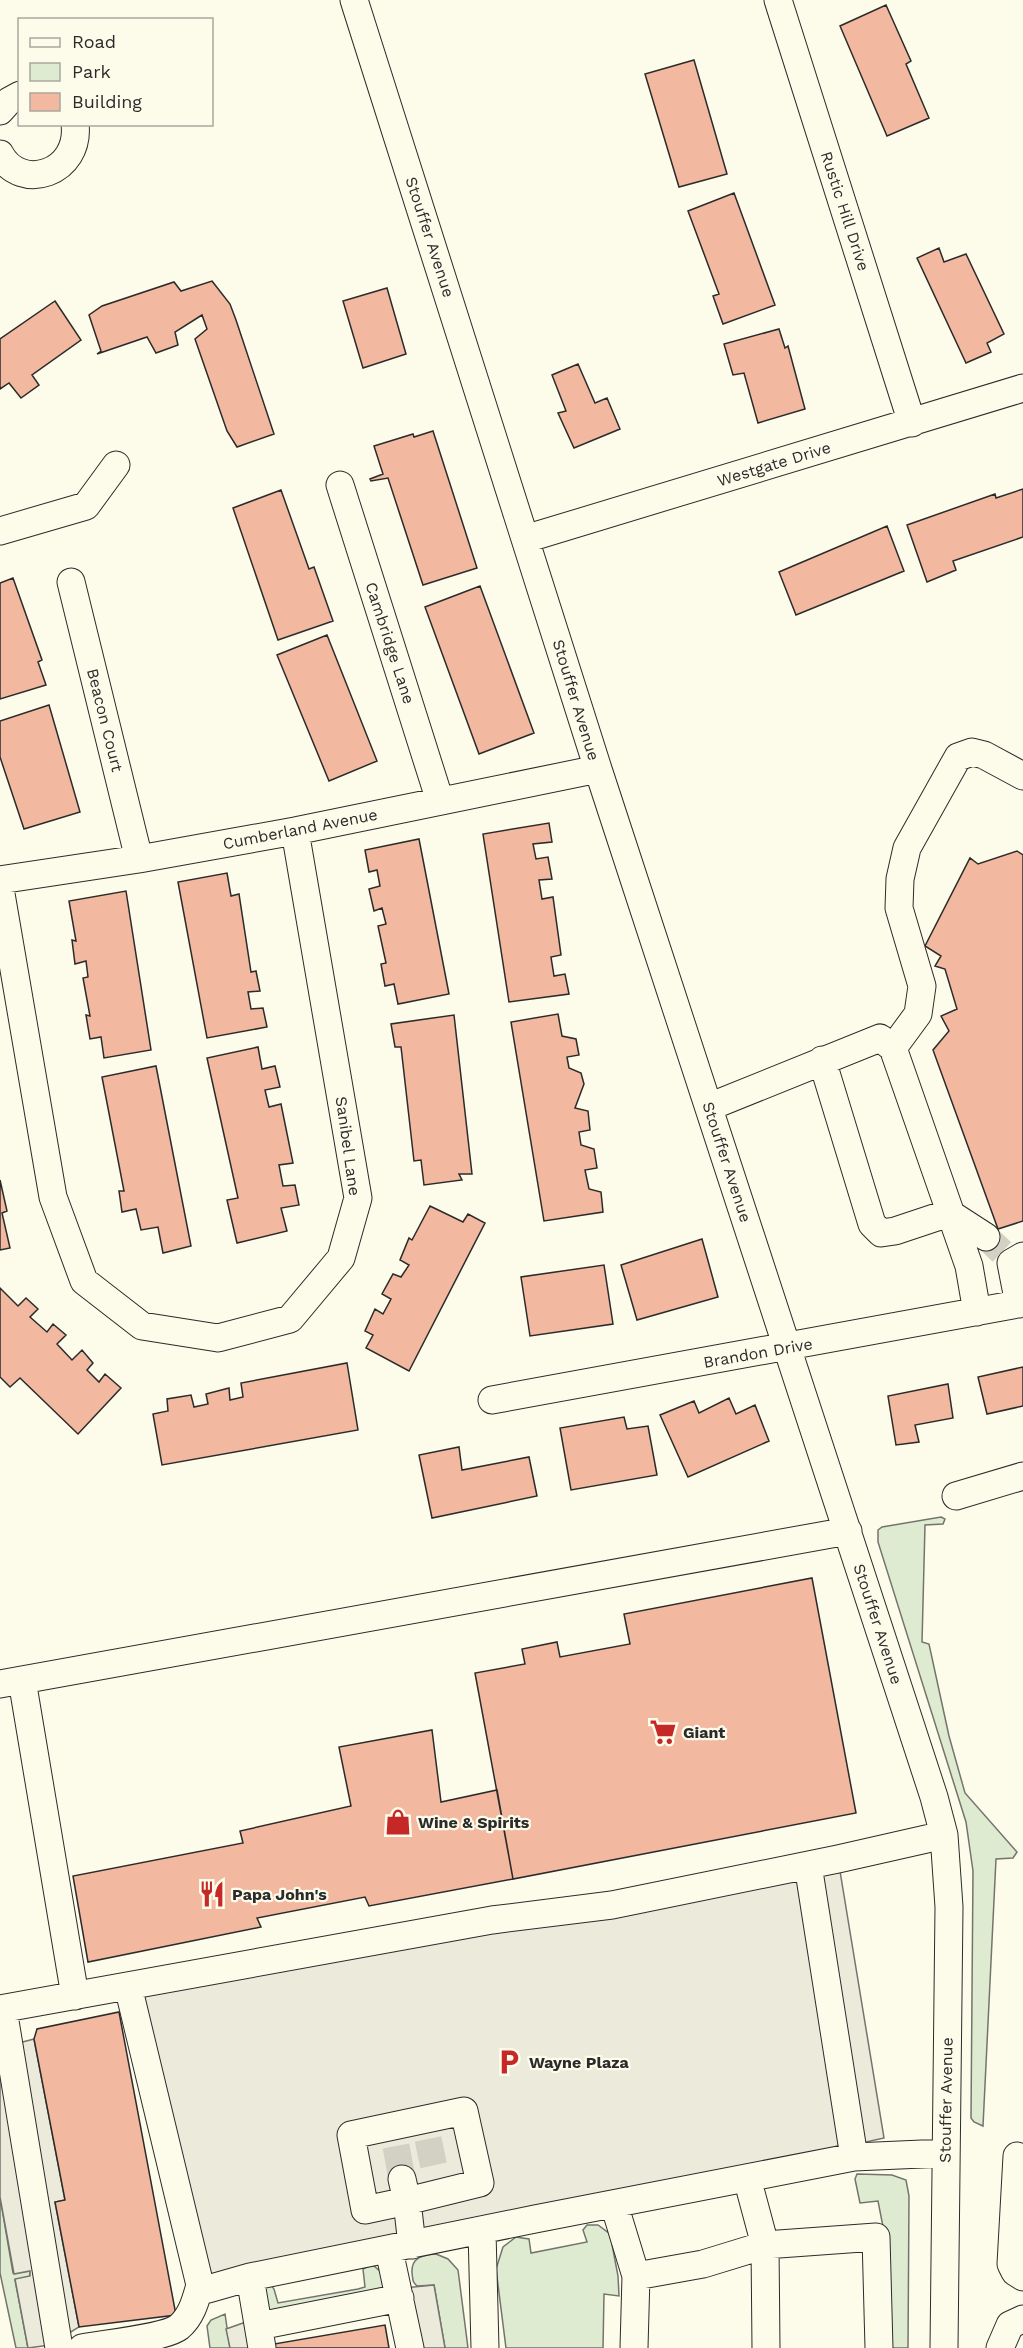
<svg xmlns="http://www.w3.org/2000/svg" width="1023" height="2348" font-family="'Work Sans',sans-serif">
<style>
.green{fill:#deebd1;stroke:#74746e;stroke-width:1.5}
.parking{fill:#eceadb;stroke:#74746e;stroke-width:1.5}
.building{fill:#f2b8a0;stroke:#2b2b2b;stroke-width:1.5}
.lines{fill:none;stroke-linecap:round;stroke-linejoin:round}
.minor-tunnel{stroke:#d3d1c4;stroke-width:27;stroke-dasharray:27 14;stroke-linecap:butt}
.minor-casing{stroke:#2b2b2b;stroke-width:29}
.minor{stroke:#fdfbea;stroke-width:27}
.labels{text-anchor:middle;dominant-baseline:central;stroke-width:4.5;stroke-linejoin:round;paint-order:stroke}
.street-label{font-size:16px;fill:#2b2b2b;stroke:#fdfbea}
.poi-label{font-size:16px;font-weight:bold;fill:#2b2b2b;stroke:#fdfbea;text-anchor:start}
</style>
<rect width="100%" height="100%" fill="#fdfbea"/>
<path class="green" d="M 941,1517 L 945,1519 L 943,1524 L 925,1525 L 922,1642 L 929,1644 L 949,1736 L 965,1793 L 1017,1852 L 1013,1858 L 996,1859 L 983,2126 L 974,2122 L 971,2118 L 973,1871 L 966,1822 L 878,1542 L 878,1530 L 882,1527 Z
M 857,2174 L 892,2175 L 906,2180 L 909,2196 L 908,2348 L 887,2348 L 889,2257 L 878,2201 L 860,2203 L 855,2179 Z
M 0,2197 L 13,2273 L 30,2271 L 30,2276 L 15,2280 L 28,2348 L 16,2348 L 0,2273 Z
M 587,2225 L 598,2225 L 610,2234 L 618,2276 L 619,2296 L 604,2294 L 603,2348 L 506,2348 L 496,2269 L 503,2247 L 516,2237 L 529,2239 L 531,2253 L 587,2242 L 583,2230 Z
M 436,2254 L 448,2259 L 458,2270 L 468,2348 L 445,2348 L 434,2285 L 417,2286 C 412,2282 413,2279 412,2273 C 411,2257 423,2255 436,2254 Z
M 369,2266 L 374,2266 L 382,2273 L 383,2290 L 269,2311 L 265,2288 L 271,2285 L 274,2289 L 278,2303 L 358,2289 L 365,2287 L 363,2269 Z
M 225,2314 L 230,2348 L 210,2348 L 207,2326 L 211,2320 Z"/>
<path class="parking" d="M 838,1859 L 884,2138 L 208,2289 L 128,1986 Z
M 34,2039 L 65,2200 L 55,2202 L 79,2327 L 50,2345 L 28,2348 L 15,2279 L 30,2276 L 30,2271 L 14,2274 L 0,2197 L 0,2048 Z
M 434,2285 L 445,2348 L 398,2348 L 393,2317 L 388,2314 L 383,2290 Z
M 271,2313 L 275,2348 L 230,2348 L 226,2329 Z"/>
<path class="building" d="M 886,5 L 911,61 L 906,64 L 929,118 L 887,136 L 840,26 Z
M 694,60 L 727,174 L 679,187 L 645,74 Z
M 734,193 L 775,305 L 723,324 L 713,296 L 719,294 L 688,211 Z
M 939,248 L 944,262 L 966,254 L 1004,334 L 987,343 L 991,352 L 966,363 L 917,258 Z
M 212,281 L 230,304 L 236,320 L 274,434 L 237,447 L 227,431 L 195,339 L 207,329 L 202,315 L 175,332 L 178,345 L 156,353 L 147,337 L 97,354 L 101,351 L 89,315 L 102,306 L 174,282 L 181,291 Z
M 387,288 L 406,354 L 363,368 L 343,301 Z
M 55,301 L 81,340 L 32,375 L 39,385 L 21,398 L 9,383 L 0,389 L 0,339 Z
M 779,329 L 785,348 L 788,346 L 805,409 L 758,423 L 744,373 L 733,375 L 724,344 Z
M 578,364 L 595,403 L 607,398 L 620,429 L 574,448 L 558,413 L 566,411 L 552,375 Z
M 433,431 L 477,568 L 423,585 L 388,478 L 371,481 L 370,479 L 383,474 L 374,446 L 413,434 L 414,437 Z
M 1023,489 L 1023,537 L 953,561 L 956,570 L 927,582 L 907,525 L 995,494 L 996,498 Z
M 281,490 L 309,569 L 314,567 L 333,621 L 278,640 L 233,508 Z
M 887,526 L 904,571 L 796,615 L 779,572 Z
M 13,578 L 42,660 L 38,662 L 46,685 L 0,699 L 0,583 Z
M 480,586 L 534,733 L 479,754 L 425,607 Z
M 327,635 L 377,761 L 329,781 L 277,655 Z
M 49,705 L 80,812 L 24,829 L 0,757 L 0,721 Z
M 549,823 L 552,842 L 533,844 L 536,859 L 548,857 L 552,879 L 539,880 L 542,899 L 553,897 L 561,955 L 551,957 L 554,976 L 565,974 L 569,994 L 509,1002 L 483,834 Z
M 419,839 L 449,994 L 398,1004 L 394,984 L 385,986 L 381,964 L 386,963 L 378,926 L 386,924 L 382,908 L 374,911 L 369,889 L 380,886 L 377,870 L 369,872 L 365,850 Z
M 1017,851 L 1023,855 L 1023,1221 L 998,1229 L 933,1050 L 949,1031 L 941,1016 L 957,1009 L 945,969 L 935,966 L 941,956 L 925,946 L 970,858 L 978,864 Z
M 227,873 L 231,896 L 239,894 L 251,972 L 256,971 L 260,991 L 248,992 L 251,1009 L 263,1008 L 267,1027 L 207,1038 L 178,882 Z
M 126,891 L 151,1050 L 104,1058 L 101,1037 L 90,1039 L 86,1015 L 90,1016 L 83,978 L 88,977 L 86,961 L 75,964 L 72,940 L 76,941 L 69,901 Z
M 558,1014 L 562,1036 L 576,1039 L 579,1055 L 567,1057 L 569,1068 L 581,1073 L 584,1084 L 575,1108 L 588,1111 L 590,1130 L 579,1132 L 581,1145 L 594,1149 L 597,1168 L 585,1170 L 589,1189 L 601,1192 L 603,1212 L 544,1221 L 511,1022 Z
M 454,1015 L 472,1174 L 459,1174 L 462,1180 L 424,1185 L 421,1160 L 414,1161 L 401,1047 L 395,1047 L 391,1024 Z
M 258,1047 L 262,1069 L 275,1066 L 280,1087 L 265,1090 L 269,1107 L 281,1104 L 293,1163 L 279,1165 L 283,1186 L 295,1185 L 299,1205 L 281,1208 L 287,1231 L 237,1243 L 227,1200 L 238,1198 L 207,1058 Z
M 156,1066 L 191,1246 L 163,1253 L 158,1227 L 141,1230 L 136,1209 L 122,1212 L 119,1191 L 124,1191 L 102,1077 Z
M 0,1180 L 7,1211 L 2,1213 L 10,1248 L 0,1250 Z
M 430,1206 L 463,1222 L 468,1214 L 485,1223 L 409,1371 L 366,1348 L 373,1335 L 365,1331 L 375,1309 L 383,1314 L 391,1299 L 382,1294 L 393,1274 L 401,1277 L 409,1265 L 400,1260 L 409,1238 L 412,1240 Z
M 702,1239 L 718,1297 L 637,1320 L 621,1265 Z
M 604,1265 L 613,1324 L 530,1336 L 521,1277 Z
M 0,1288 L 18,1306 L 26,1298 L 38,1309 L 30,1317 L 47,1332 L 53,1324 L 66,1335 L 57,1344 L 72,1360 L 82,1350 L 93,1363 L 87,1370 L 99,1382 L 105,1374 L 121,1388 L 78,1434 L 20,1378 L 10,1387 L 0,1377 Z
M 347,1363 L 358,1430 L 162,1465 L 153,1414 L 168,1411 L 167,1399 L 191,1395 L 194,1407 L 208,1404 L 206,1394 L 229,1388 L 230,1400 L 243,1397 L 241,1383 Z
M 1023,1367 L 1023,1406 L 987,1414 L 978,1377 Z
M 948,1384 L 953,1418 L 915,1425 L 919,1442 L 896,1445 L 888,1396 Z
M 729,1398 L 736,1414 L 755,1405 L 769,1441 L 688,1477 L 660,1415 L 694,1401 L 699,1413 Z
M 624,1417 L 627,1429 L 648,1426 L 657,1475 L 571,1490 L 560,1428 Z
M 459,1447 L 462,1470 L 529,1457 L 537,1496 L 432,1518 L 419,1455 Z
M 812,1578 L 856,1813 L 513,1879 L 475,1673 L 525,1664 L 522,1649 L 557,1642 L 560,1657 L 630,1644 L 624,1614 Z
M 432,1730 L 441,1802 L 497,1790 L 513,1879 L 369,1906 L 365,1897 L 257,1918 L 261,1927 L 88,1962 L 73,1876 L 243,1843 L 240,1831 L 351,1806 L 339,1747 Z
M 119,2012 L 176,2315 L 79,2327 L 55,2202 L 65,2200 L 34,2039 L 37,2029 Z
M 385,2325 L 389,2348 L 275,2348 L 274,2344 Z"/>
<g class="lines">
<path class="minor-tunnel" d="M 986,1237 L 1002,1252
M 428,2139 L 435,2172
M 396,2146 L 402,2179"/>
<g class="minor-casing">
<path id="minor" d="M 354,0 L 598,769 L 934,1797 L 944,1835 L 949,1907 L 944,2348
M 778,0 L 912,423
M 0,111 L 9,101 L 20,95
M 0,154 C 21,193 81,173 75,124
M 340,485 L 440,801
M 0,531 L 86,506 L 116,465
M 525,539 L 1023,388
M 71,582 L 139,859
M 0,880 L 139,859 L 295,831 L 598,769
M 0,888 L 53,1197 L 84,1281 L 142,1326 L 218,1338 L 290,1319 L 341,1258 L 358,1198 L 295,831
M 893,1048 L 918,1014 L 922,986 L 899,908 L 900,879 L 907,848 L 958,757 L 972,752 L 984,755 L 1023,776
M 822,1060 L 872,1224 L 881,1233 L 895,1231 L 949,1213 L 986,1237
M 709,1107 L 880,1038 L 893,1048 L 969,1266 L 977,1312
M 1019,1304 L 1011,1263 L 1023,1256
M 492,1400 L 1023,1303
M 956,1496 L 1023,1476
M 22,1680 L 75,1996
M 0,1684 L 848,1531
M 808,1865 L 854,2157
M 128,1986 L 200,2285 L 208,2289 L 250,2277 L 535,2219 L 854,2157 L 945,2153
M 0,2009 L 492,1920 L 612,1905 L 838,1859 L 944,1835
M 3,2009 L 59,2348
M 1017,2156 L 1011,2264 L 1015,2272 L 1023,2277
M 747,2178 L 765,2245 L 876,2237 L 879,2348
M 402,2179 L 407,2201 L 480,2183 L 464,2111 L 351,2135 L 365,2210 L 407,2201 L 412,2245
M 614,2204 L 636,2276 L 634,2348
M 482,2231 L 485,2348
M 389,2250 L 410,2348
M 636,2276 L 703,2264 L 765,2245 L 766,2348
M 250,2277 L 262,2348
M 259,2326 L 400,2298
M 82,2348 C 102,2344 165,2338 179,2327 C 192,2316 196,2299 200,2285
M 1000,2348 L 1010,2325 L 1023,2319"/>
</g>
<use href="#minor" class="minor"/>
</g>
<defs>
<g id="supermarket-bare" transform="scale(2.07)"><path d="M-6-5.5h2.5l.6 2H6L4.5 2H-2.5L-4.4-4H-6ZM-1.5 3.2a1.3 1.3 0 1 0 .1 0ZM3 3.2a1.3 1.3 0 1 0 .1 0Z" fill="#c62828" stroke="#fdfbea" stroke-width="2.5" paint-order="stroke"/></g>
<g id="shop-bare" transform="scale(2.07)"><path d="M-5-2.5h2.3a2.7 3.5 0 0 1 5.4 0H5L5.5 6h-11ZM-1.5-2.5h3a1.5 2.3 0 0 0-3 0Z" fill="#c62828" stroke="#fdfbea" stroke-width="2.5" paint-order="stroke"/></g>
<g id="restaurant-bare" transform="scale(2.07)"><path d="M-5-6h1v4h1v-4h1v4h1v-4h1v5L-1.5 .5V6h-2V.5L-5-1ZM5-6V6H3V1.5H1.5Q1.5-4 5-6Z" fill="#c62828" stroke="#fdfbea" stroke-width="2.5" paint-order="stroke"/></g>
<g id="parking-bare" transform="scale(2.07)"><path d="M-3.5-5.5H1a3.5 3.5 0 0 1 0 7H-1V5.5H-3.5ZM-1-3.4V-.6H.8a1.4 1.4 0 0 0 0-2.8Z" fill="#c62828" stroke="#fdfbea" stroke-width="2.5" paint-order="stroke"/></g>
</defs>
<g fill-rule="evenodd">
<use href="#supermarket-bare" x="663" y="1732"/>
<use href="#shop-bare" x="398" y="1822"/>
<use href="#restaurant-bare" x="212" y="1894"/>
<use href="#parking-bare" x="509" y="2062"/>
</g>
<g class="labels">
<g class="street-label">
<text transform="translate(845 211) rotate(72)">Rustic Hill Drive</text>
<text transform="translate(430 237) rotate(72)">Stouffer Avenue</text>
<text transform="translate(774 464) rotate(-17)">Westgate Drive</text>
<text transform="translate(390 643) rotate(72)">Cambridge Lane</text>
<text transform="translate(576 700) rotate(73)">Stouffer Avenue</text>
<text transform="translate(105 720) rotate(76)">Beacon Court</text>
<text transform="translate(300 829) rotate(-11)">Cumberland Avenue</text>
<text transform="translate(348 1146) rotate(82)">Sanibel Lane</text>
<text transform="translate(727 1162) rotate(72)">Stouffer Avenue</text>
<text transform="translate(758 1353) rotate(-10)">Brandon Drive</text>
<text transform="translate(878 1624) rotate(72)">Stouffer Avenue</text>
<text transform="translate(946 2100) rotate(-89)">Stouffer Avenue</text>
</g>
<g class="poi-label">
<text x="683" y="1732">Giant</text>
<text x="418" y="1822">Wine &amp; Spirits</text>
<text x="232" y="1894">Papa John's</text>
<text x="529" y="2062">Wayne Plaza</text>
</g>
</g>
<rect x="18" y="18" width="195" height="108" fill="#fdfbea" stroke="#a9a89e" stroke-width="1.5"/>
<rect x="30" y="38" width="30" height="9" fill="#fdfbea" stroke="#a9a89e" stroke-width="1.5"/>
<text x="72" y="48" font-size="18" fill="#2b2b2b">Road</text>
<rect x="30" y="63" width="30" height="18" fill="#deebd1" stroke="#a9a89e" stroke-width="1.5"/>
<text x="72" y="78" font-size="18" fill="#2b2b2b">Park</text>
<rect x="30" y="93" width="30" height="18" fill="#f2b8a0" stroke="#a9a89e" stroke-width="1.5"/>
<text x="72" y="108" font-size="18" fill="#2b2b2b">Building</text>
</svg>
